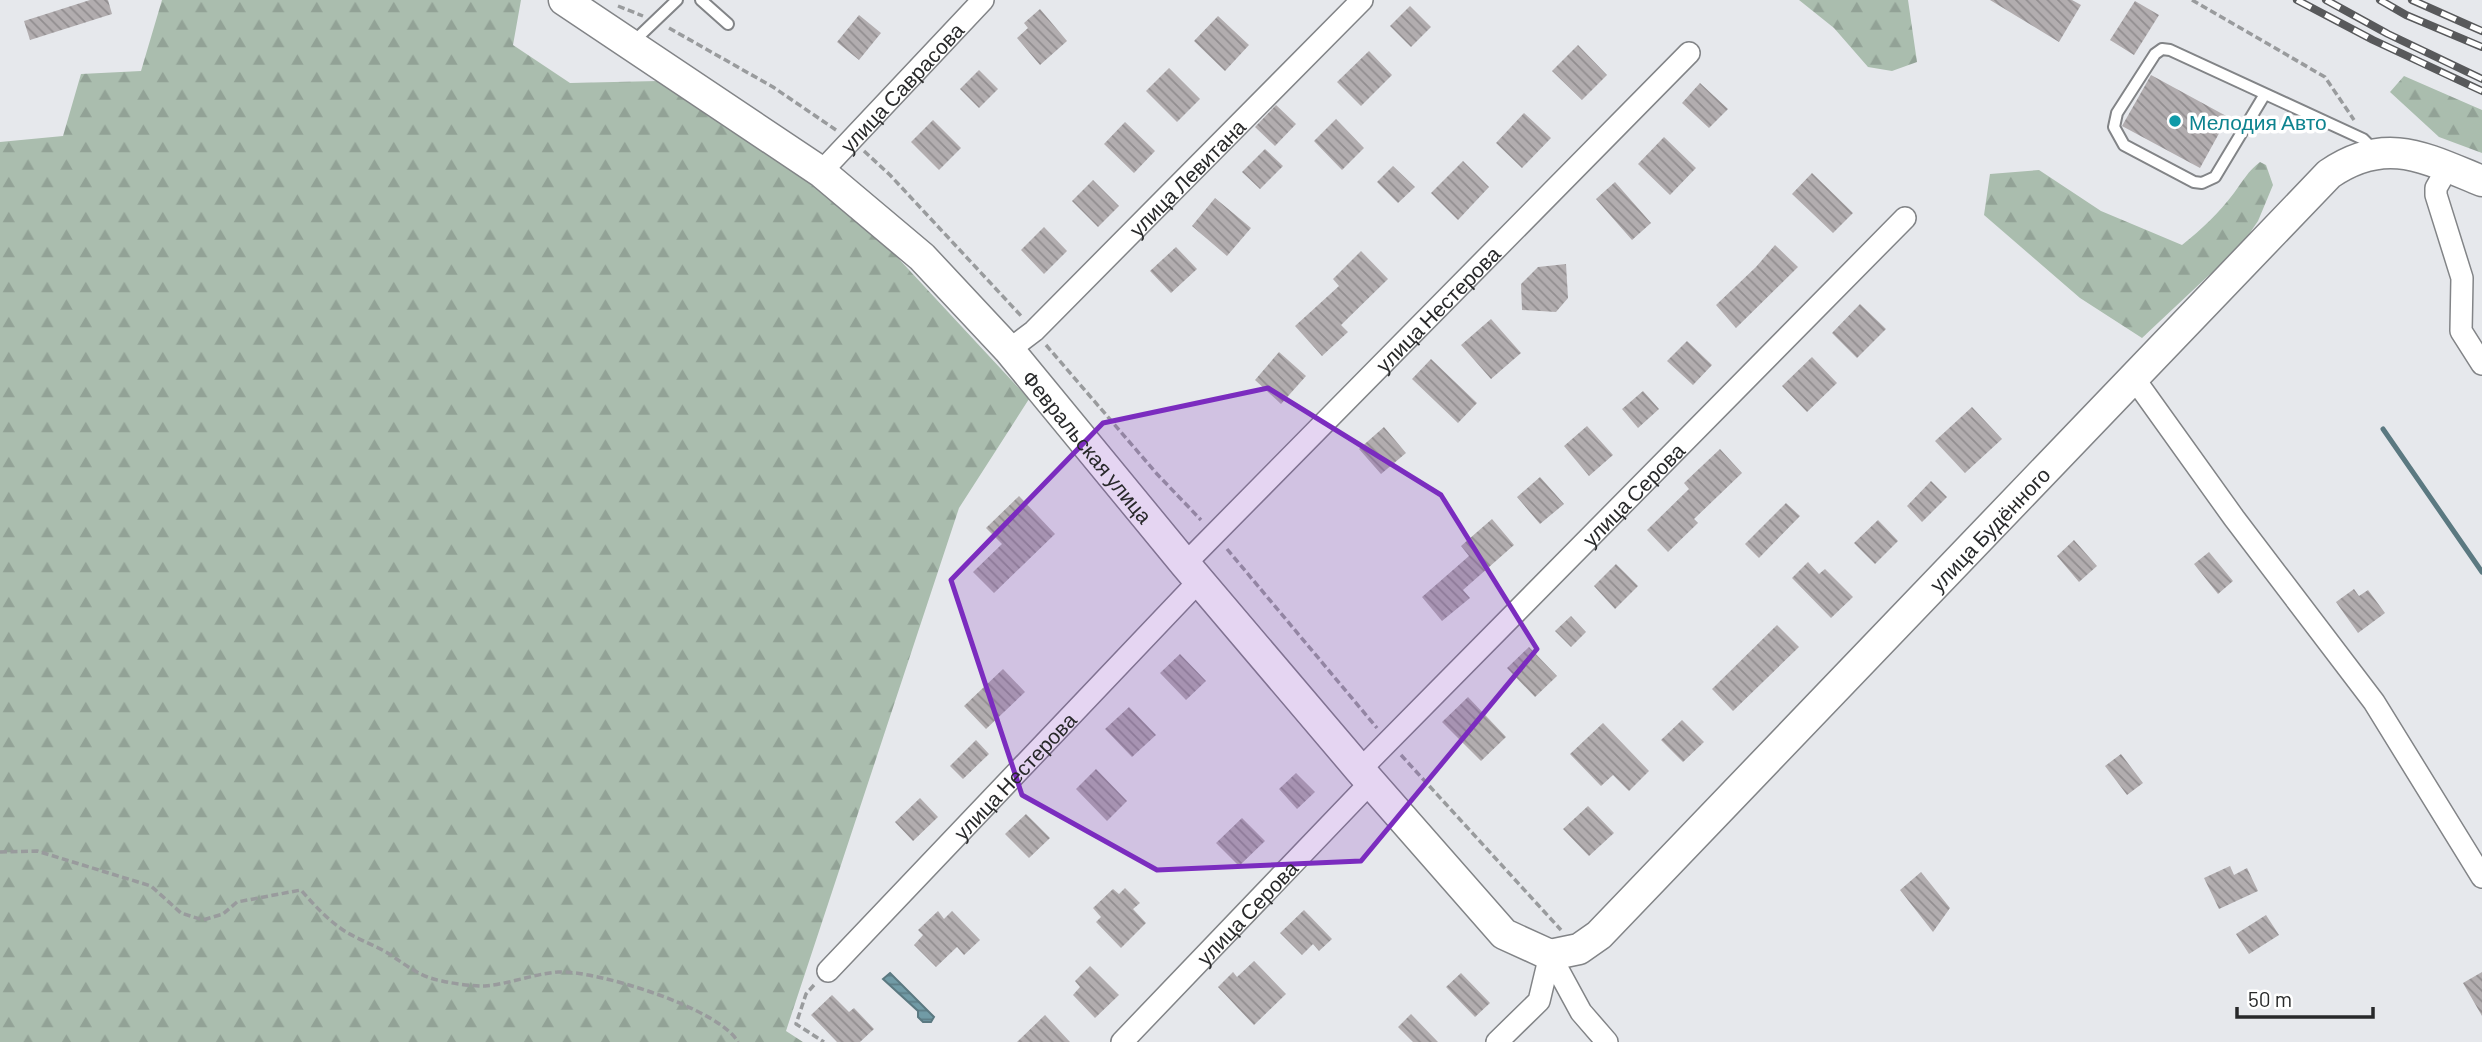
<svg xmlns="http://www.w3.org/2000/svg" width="2482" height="1042" font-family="Barlow,sans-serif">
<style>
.forest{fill:url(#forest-firs)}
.water{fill:url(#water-rules);stroke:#5b7981;stroke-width:2}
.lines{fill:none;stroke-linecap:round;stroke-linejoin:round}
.stream{stroke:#5b7981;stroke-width:5}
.building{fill:url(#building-back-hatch)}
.service-casing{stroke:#828487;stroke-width:14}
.minor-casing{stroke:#828487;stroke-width:24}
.secondary-casing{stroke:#828487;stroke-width:33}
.path{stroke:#999b9d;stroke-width:3.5;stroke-dasharray:7 3.5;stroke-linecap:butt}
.service{stroke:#fff;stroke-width:10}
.minor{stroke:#fff;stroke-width:21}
.secondary{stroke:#fff;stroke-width:30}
.rail-casing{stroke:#58595b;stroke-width:8}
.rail{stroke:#fff;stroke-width:5;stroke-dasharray:16;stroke-linecap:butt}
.marked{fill:#7b2cbf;fill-opacity:0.2;stroke:#7b2cbf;stroke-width:5;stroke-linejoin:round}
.culture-dot{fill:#0f9aa8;stroke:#fff;stroke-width:2.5}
.labels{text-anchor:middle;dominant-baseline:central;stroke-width:7;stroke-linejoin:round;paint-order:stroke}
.street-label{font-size:21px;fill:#28292a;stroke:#fff}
.culture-label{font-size:21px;fill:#0d838f;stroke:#fff;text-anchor:start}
</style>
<defs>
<pattern id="forest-firs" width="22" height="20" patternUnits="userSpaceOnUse" patternTransform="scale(1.75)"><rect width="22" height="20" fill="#aabdae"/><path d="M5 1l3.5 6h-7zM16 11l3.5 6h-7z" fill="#92a296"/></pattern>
<pattern id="water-rules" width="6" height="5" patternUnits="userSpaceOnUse" patternTransform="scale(1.75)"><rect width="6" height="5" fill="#719ba6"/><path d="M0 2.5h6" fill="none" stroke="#5d7e87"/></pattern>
<pattern id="building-back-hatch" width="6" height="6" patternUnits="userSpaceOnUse" patternTransform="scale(1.75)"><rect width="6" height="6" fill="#b2adaf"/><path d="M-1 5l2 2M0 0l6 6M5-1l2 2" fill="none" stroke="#918d8f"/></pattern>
</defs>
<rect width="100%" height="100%" fill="#e6e8ec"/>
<path class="forest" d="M 162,0 L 521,0 L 513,45 L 570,83 L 658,81 L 858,215 L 1029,399 L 959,508 L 786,1031 L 803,1042 L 0,1042 L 0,142 L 63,136 L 81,74 L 141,71 Z
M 1799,0 L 1908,0 L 1917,62 L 1892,71 L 1868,67 L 1834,28 Z
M 2404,76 L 2482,110 L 2482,153 L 2439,137 L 2390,92 Z
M 2260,162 L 2266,165 L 2273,185 L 2258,221 L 2234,256 L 2208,276 L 2142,338 L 2080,298 L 1984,215 L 1990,174 L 2039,170 L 2101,211 L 2182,245 C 2202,229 2219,213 2234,193 C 2243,181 2248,171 2260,162 Z"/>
<path class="water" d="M 890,973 L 934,1017 L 931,1022 L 923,1022 L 918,1017 L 918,1011 L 883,979 Z"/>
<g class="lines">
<path class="stream" d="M 2383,429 L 2482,572"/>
</g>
<path class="building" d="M 90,0 L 108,0 L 112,14 L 30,40 L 24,21 Z
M 1990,0 L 2072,0 L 2081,5 L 2059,42 Z
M 2135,1 L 2159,15 L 2134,55 L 2110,40 Z
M 1410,6 L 1431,27 L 1411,47 L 1390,26 Z
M 1040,9 L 1067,41 L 1040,65 L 1017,38 L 1028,28 L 1024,23 Z
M 859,15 L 881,33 L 859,60 L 837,42 Z
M 1218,16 L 1249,45 L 1225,71 L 1194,41 Z
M 1578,45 L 1607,75 L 1582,100 L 1552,71 Z
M 1369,51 L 1392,75 L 1361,106 L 1337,82 Z
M 1169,68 L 1200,99 L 1177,122 L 1146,91 Z
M 979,70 L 998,89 L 979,108 L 960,89 Z
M 2151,75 L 2228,117 L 2200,168 L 2122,126 Z
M 1700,83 L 1728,109 L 1709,128 L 1682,103 Z
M 1276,105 L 1296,124 L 1275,146 L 1255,127 Z
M 1524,113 L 1551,138 L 1522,168 L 1496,143 Z
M 1336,119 L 1364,148 L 1342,170 L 1314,141 Z
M 933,120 L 961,148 L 939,170 L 911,142 Z
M 1125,122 L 1155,151 L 1134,173 L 1104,144 Z
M 1664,137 L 1696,168 L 1670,195 L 1638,164 Z
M 1265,149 L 1283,166 L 1260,189 L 1242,172 Z
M 1463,161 L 1489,187 L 1458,220 L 1431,193 Z
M 1393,166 L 1415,187 L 1398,203 L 1377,182 Z
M 1812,173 L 1853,213 L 1833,233 L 1792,194 Z
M 1093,180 L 1119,206 L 1098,227 L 1072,201 Z
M 1615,182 L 1651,223 L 1632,240 L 1596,199 Z
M 1215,198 L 1251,228 L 1227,256 L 1192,226 Z
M 1044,227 L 1067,251 L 1044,274 L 1021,250 Z
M 1775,245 L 1798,267 L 1736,328 L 1716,305 L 1756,267 Z
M 1176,247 L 1197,269 L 1171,293 L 1150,271 Z
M 1361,251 L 1388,279 L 1341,325 L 1348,332 L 1322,356 L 1295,326 L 1339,286 L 1333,279 Z
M 1566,264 L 1568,298 L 1556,312 L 1522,310 L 1521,284 L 1538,267 Z
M 1860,304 L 1886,329 L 1857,358 L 1832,333 Z
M 1491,319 L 1521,353 L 1491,379 L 1461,345 Z
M 1687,341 L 1712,365 L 1693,385 L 1667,361 Z
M 1279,352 L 1306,376 L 1281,404 L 1255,380 Z
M 1812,357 L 1837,383 L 1807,412 L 1782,386 Z
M 1431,359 L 1477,403 L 1458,423 L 1412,379 Z
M 1643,391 L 1659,409 L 1638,428 L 1622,409 Z
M 1972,407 L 2002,439 L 1965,473 L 1935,441 Z
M 1587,426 L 1613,455 L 1589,476 L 1564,446 Z
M 1384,427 L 1406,453 L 1381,474 L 1359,449 Z
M 1720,449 L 1742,473 L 1694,519 L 1698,523 L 1668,552 L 1647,530 L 1689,489 L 1684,483 Z
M 1540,477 L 1564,504 L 1540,524 L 1517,497 Z
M 1931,481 L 1947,497 L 1922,522 L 1907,506 Z
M 1019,496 L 1055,534 L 994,593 L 973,572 L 1002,544 L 986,528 Z
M 1786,503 L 1800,516 L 1759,558 L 1745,544 Z
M 1492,519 L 1514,545 L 1463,590 L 1470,598 L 1442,621 L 1422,597 L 1469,556 L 1461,546 Z
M 1878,520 L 1898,541 L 1875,564 L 1854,543 Z
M 2074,540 L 2097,566 L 2079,582 L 2057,556 Z
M 2209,552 L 2233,581 L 2218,594 L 2194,564 Z
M 1808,562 L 1819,574 L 1825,569 L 1853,597 L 1831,618 L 1792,578 Z
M 1616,564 L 1638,586 L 1615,609 L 1594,586 Z
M 2354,589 L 2359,596 L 2368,590 L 2385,613 L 2358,633 L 2336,602 Z
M 1571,616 L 1586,632 L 1571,647 L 1555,631 Z
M 1777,625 L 1799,647 L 1733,711 L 1712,689 Z
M 1529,647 L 1557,676 L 1535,697 L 1507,668 Z
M 1180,654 L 1206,681 L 1186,700 L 1160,673 Z
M 1003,669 L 1025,692 L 986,729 L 964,706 Z
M 1468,697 L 1506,737 L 1481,761 L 1442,722 Z
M 1129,707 L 1156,735 L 1132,757 L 1105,729 Z
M 1682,720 L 1704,742 L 1683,762 L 1661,740 Z
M 1603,723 L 1649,771 L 1629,791 L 1613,775 L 1601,786 L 1570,754 Z
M 976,740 L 989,754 L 963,779 L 950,766 Z
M 2121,754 L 2143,783 L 2127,795 L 2105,766 Z
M 1096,769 L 1127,801 L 1107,821 L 1076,789 Z
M 1296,773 L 1315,792 L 1297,809 L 1279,789 Z
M 920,798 L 938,817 L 913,841 L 895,822 Z
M 1588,806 L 1614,833 L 1589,856 L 1563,829 Z
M 1026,814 L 1050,838 L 1029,858 L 1005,834 Z
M 1242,818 L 1265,841 L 1239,866 L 1216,843 Z
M 2230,866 L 2234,875 L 2247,868 L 2258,891 L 2219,909 L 2204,878 Z
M 1921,872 L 1950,908 L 1933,932 L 1900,890 Z
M 1125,888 L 1140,903 L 1133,909 L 1146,923 L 1121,948 L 1096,922 L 1101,917 L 1093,908 L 1113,889 L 1119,894 Z
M 1304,910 L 1332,939 L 1319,951 L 1313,944 L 1302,955 L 1280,933 Z
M 938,911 L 944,919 L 952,911 L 980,940 L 964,955 L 957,947 L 936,967 L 914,945 L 923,935 L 918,930 Z
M 2266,915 L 2279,935 L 2249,954 L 2236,934 Z
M 1254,961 L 1286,994 L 1254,1025 L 1218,987 L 1233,972 L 1237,977 Z
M 1090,966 L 1119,995 L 1095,1018 L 1073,995 L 1080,987 L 1075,981 Z
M 2482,972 L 2482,1016 L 2463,983 Z
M 1461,973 L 1490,1003 L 1475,1017 L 1446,987 Z
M 832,995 L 849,1012 L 854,1008 L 874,1029 L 860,1042 L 837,1042 L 811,1015 Z
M 1411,1014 L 1438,1042 L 1413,1042 L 1398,1027 Z
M 1045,1015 L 1070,1042 L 1017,1042 Z"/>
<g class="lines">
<g class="service-casing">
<path id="service" d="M 701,0 L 728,24
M 632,43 L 677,0
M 2265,94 L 2215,177 L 2202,183 L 2194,182 L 2124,145 L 2114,127 L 2117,113 L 2155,54 L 2162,49 L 2170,50 L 2363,139 L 2375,151"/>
</g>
<g class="minor-casing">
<g id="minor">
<path d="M 2448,167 L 2436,188 L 2436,195 L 2462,278 L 2461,331 L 2482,364"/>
<path id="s1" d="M 821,172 L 983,0"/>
<path id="s2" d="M 1009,350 L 1034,331 L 1362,0"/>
<path d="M 2133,377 L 2234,518 L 2374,702 L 2482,877"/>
<path id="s3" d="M 1185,564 L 1689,53"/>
<path id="s4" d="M 1360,770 L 1905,218"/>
<path d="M 1550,955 L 1581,1012 L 1607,1042"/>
<path id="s5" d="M 828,971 L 1199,581"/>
<path id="s6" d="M 1122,1042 L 1371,782"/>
<path d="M 1497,1042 L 1539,1001 L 1550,955"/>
</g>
</g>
<g class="secondary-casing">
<g id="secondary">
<path id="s7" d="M 564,0 L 821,172 L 922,257 L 1009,350 L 1185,564 L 1360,770 L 1504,934 L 1550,955 L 1579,949 L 1599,935 L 2329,174 C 2386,135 2425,158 2482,181"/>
</g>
</g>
<path class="path" d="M 2192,0 L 2325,77 L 2354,120
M 618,6 L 643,16
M 669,28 L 773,87 L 836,130
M 864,151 L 890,175 L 1023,318
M 1046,345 L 1157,474 L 1201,520
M 1227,549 L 1377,728
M 1401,755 L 1561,930
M 0,852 L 37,851 L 151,886 L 181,913 L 203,920 L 223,914 L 237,902 L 301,890 C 314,905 327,919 343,930 C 357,939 372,944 386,952 C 405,964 419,977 442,981 C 456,984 471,986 485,986 C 509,984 533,974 558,972 C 596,970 719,1008 738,1042
M 814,985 L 806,994 L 796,1024 L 824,1042"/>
<use href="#service" class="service"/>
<use href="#minor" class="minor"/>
<use href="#secondary" class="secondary"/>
<g class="rail-casing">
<path id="rail" d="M 2297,0 L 2373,40 L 2482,91
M 2326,0 L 2388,34 L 2482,79
M 2380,0 L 2406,15 L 2482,47
M 2412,0 L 2482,31"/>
</g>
<use href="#rail" class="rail"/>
</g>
<path class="marked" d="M 1268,388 L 1441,495 L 1537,649 L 1361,861 L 1157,870 L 1022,795 L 951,580 L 1103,423 Z"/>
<circle class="culture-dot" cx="2175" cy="121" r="7"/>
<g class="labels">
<g class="street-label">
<text stroke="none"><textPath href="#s1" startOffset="117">улица Саврасова</textPath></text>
<text stroke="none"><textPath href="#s2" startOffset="248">улица Левитана</textPath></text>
<text stroke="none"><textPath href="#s3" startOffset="359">улица Нестерова</textPath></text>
<text stroke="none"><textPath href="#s7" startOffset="693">Февральская улица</textPath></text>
<text stroke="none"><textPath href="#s4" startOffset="388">улица Серова</textPath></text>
<text stroke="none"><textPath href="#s7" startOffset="2002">улица Будённого</textPath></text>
<text stroke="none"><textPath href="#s5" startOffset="270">улица Нестерова</textPath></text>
<text stroke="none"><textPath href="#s6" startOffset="180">улица Серова</textPath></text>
</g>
<g class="culture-label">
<text x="2189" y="121">Мелодия Авто</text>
</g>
</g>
<path d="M2237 1007v10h136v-10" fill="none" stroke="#28292a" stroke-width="3.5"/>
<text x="2248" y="1007" font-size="21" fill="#28292a" stroke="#ffffff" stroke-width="5" paint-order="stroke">50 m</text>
</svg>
